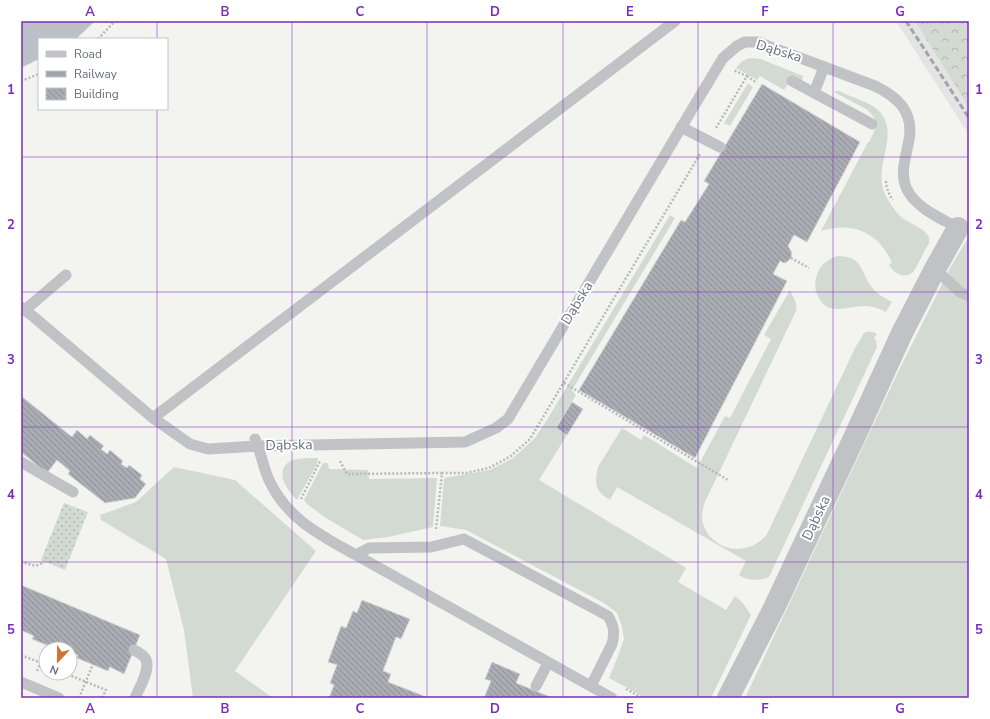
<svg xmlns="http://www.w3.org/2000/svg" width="990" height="719" font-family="'Nunito Sans',sans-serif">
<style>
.built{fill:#e4e4e4}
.grass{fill:#d3dad2}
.forest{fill:url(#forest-crowns)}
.park{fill:url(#park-dots)}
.water{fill:#bbc1c7}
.building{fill:url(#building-back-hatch);stroke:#d4d5d3}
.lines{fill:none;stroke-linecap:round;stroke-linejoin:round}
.path{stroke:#b7b9bc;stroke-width:2.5;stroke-dasharray:2 2;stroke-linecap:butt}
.lane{stroke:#c0c2c5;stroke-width:11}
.street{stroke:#c0c2c5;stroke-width:22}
.rail{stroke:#a1a4aa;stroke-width:3;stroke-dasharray:6 3;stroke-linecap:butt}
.grid{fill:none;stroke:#7b2cbf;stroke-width:1;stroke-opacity:0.55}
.labels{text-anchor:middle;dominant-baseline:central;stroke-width:4;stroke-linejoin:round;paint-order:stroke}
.street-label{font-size:14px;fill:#666f7e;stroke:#fff}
.neatline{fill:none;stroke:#7b2cbf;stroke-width:1.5}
.grid-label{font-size:13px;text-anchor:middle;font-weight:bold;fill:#7b2cbf}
</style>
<defs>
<pattern id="forest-crowns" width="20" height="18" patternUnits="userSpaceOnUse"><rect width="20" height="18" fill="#d3dad2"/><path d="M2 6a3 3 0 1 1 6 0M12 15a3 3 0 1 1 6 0" fill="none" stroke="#afb5b0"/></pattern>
<pattern id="park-dots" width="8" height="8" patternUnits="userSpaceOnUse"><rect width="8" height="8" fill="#d3dad2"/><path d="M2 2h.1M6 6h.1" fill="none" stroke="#afb5b0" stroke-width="1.8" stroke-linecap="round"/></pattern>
<pattern id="building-back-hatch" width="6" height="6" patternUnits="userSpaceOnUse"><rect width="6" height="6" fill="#a9adb3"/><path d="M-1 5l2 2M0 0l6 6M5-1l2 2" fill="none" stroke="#8d9197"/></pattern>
</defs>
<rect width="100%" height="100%" fill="#f3f4f0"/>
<path class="built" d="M 896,21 L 915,21 L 969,108 L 969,135 Z"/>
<path class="grass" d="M 750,58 L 761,59 L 803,76 L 802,81 L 793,77 L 784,90 L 760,76 L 757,80 L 736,68 C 740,62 744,60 750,58 Z
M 748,83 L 753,87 L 730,126 L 724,123 Z
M 835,91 L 839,91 C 851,97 871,102 880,112 C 898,133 878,160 882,184 C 883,193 889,201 894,209 C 896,212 899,215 902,218 C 910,224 933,231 929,243 L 914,271 C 906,280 893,274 889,264 L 892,263 C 879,232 852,221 821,231 L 868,142 L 869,142 C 876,129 880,120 866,109 L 834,92 Z
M 670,215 L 675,218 L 572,390 L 576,395 L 555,428 L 567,435 L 539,480 L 686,568 L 678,582 L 726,610 L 735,596 L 742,602 L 751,615 L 711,698 L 646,698 L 609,678 L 618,656 L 624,639 L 622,627 L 617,613 L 604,603 L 466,530 L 440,526 L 444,478 L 490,470 L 513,458 L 535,438 L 545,423 Z
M 969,236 L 969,698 L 745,698 L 898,372 L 950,268 Z
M 838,256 C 863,256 860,271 871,286 C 876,294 884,297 892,302 L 886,312 C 880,309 873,306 866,306 C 847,305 827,319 817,294 C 814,287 815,278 819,270 C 823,263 830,258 838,256 Z
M 790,290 C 793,297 798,303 796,311 L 704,504 C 703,509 702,514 702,520 C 703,525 706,530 708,534 C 723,554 752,554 767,534 L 855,348 L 864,333 C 868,331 872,331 877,334 L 874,338 L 876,341 L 877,347 L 769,577 C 758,581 748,581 739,575 L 746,561 L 617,487 L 610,500 C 595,491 594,483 598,467 L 622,428 L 641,440 L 644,435 L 697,468 L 725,416 L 730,418 L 771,339 L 764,335 Z
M 318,458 L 317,464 L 297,500 C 289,491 278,480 284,467 C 286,464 289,461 293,460 C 301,458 310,458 318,458 Z
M 323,463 L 328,463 L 329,469 L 368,470 L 369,479 L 437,478 L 433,527 L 388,537 L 363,540 L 326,518 L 307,504 L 304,500 Z
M 174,467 L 235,480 L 316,551 L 235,671 L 273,698 L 193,698 L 184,630 L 166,559 L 101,520 L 100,515 L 136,502 Z"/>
<path class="forest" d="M 915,21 L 969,21 L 969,108 Z"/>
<path class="park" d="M 64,503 L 88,512 L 65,570 L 41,560 Z"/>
<path class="water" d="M 21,21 L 95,21 L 76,39 L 39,39 L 39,59 L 21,68 Z"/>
<path class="building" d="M 762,84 L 860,142 L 807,242 L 794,235 L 788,246 L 792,253 L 791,258 L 787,262 L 784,263 L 780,261 L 773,274 L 787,281 L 695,458 L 579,390 L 681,220 L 685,222 L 709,184 L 704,181 Z
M 21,396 L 72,437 L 77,430 L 87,439 L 90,435 L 104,446 L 101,449 L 107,454 L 110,450 L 123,461 L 121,464 L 127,468 L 129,465 L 142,475 L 140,479 L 146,484 L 135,498 L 105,503 L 68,474 L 70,471 L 57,460 L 47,473 L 21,452 Z
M 572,402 L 583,409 L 567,435 L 556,428 Z
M 21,585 L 140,635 L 124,674 L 110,667 L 108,671 L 77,658 L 78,655 L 70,651 L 70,649 L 56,649 L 32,639 L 34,636 L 21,630 Z
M 362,600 L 410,619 L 401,639 L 396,637 L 383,671 L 391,674 L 388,682 L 429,698 L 329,698 L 334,685 L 330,683 L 337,665 L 328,662 L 341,626 L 346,628 L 353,611 L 357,613 Z
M 492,662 L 520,674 L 516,683 L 553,698 L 484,698 L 491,681 L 485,679 Z"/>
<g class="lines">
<path class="path" d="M 98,39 L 115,21
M 747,76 L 757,83
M 21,81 L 39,74
M 716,128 L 747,76 L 733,70
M 886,181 C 886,188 889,194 893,200
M 791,258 L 809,268
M 564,383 L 728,480
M 340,461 L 347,474 L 442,473
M 301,499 L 320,461
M 436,529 L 442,473 L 466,473 L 489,468 L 511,456 L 530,439 L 700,154
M 21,561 C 29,564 37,569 44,561
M 21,655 L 46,665
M 37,671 L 46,650
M 64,673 L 106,690 L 102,698
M 626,689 L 643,698
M 79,698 L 93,664"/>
<path class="lane" d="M 792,81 L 872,124
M 814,93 L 824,67
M 681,127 L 720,147
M 935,269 L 960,292 L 969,296
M 21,307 L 35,318 L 153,418 L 190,444 L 208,449 L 258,446 L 465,442 L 496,428 L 508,419 L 694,106 L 723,58 L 737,46 L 745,42 L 758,42 L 875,86 C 898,97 914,112 909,140 C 906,158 898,175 909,193 C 919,209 942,219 958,228
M 25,310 L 66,275
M 153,418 L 675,21
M 255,439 C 261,452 263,467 269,480 C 287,519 320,535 356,555 L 612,698
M 21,462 L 73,492
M 356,555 L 369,548 L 431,547 L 464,539 L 608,616 C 614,626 615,633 612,644 L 591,686
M 134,650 C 138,652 142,654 145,658 C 152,668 139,688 135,698
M 21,682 L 59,698
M 536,686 L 548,663"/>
<path class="street" d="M 728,698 L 774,608 L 854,438 L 902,333 L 935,269 L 958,228"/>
<path class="rail" d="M 906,21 L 969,118"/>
</g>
<path class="grid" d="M 157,21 L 157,39M 292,21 L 292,698M 427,21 L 427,698M 563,21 L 563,698M 698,21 L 698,698M 833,21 L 833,698M 157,109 L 157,698M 21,157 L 969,157M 21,292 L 969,292M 21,427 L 969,427M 21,562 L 969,562"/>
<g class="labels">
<g class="street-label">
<text transform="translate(779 51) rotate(17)">Dąbska</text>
<text transform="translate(577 303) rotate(-59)">Dąbska</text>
<text transform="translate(289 445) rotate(-1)">Dąbska</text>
<text transform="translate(816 518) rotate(-65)">Dąbska</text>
</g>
</g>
<rect width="990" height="719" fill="none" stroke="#ffffff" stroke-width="44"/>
<rect x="38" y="38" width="130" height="72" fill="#ffffff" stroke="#c2c5cb"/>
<rect x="46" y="51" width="20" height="6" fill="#c0c2c5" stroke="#c2c5cb"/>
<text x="74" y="58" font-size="12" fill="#666f7e">Road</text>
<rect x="46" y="71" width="20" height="6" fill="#a1a4aa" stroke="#c2c5cb"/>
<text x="74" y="78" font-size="12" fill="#666f7e">Railway</text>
<rect x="46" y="88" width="20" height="12" fill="url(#building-back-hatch)" stroke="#c2c5cb"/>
<text x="74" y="98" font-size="12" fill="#666f7e">Building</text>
<g transform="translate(58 661) rotate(202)"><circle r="19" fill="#ffffff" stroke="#c2c5cb"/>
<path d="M0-3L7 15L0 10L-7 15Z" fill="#cf7435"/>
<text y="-6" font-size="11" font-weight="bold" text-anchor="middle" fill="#666f7e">N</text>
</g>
<rect x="22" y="22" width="946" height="675" class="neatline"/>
<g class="grid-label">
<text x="90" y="16">A</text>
<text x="225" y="16">B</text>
<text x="360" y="16">C</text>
<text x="495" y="16">D</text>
<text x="630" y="16">E</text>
<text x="765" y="16">F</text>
<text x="900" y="16">G</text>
<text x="11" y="94">1</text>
<text x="979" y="94">1</text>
<text x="11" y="229">2</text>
<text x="979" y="229">2</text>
<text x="11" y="364">3</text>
<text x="979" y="364">3</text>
<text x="11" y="499">4</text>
<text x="979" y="499">4</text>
<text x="11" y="634">5</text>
<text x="979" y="634">5</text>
<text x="90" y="713">A</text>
<text x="225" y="713">B</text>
<text x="360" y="713">C</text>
<text x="495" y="713">D</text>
<text x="630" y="713">E</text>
<text x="765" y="713">F</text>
<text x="900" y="713">G</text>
</g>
</svg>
